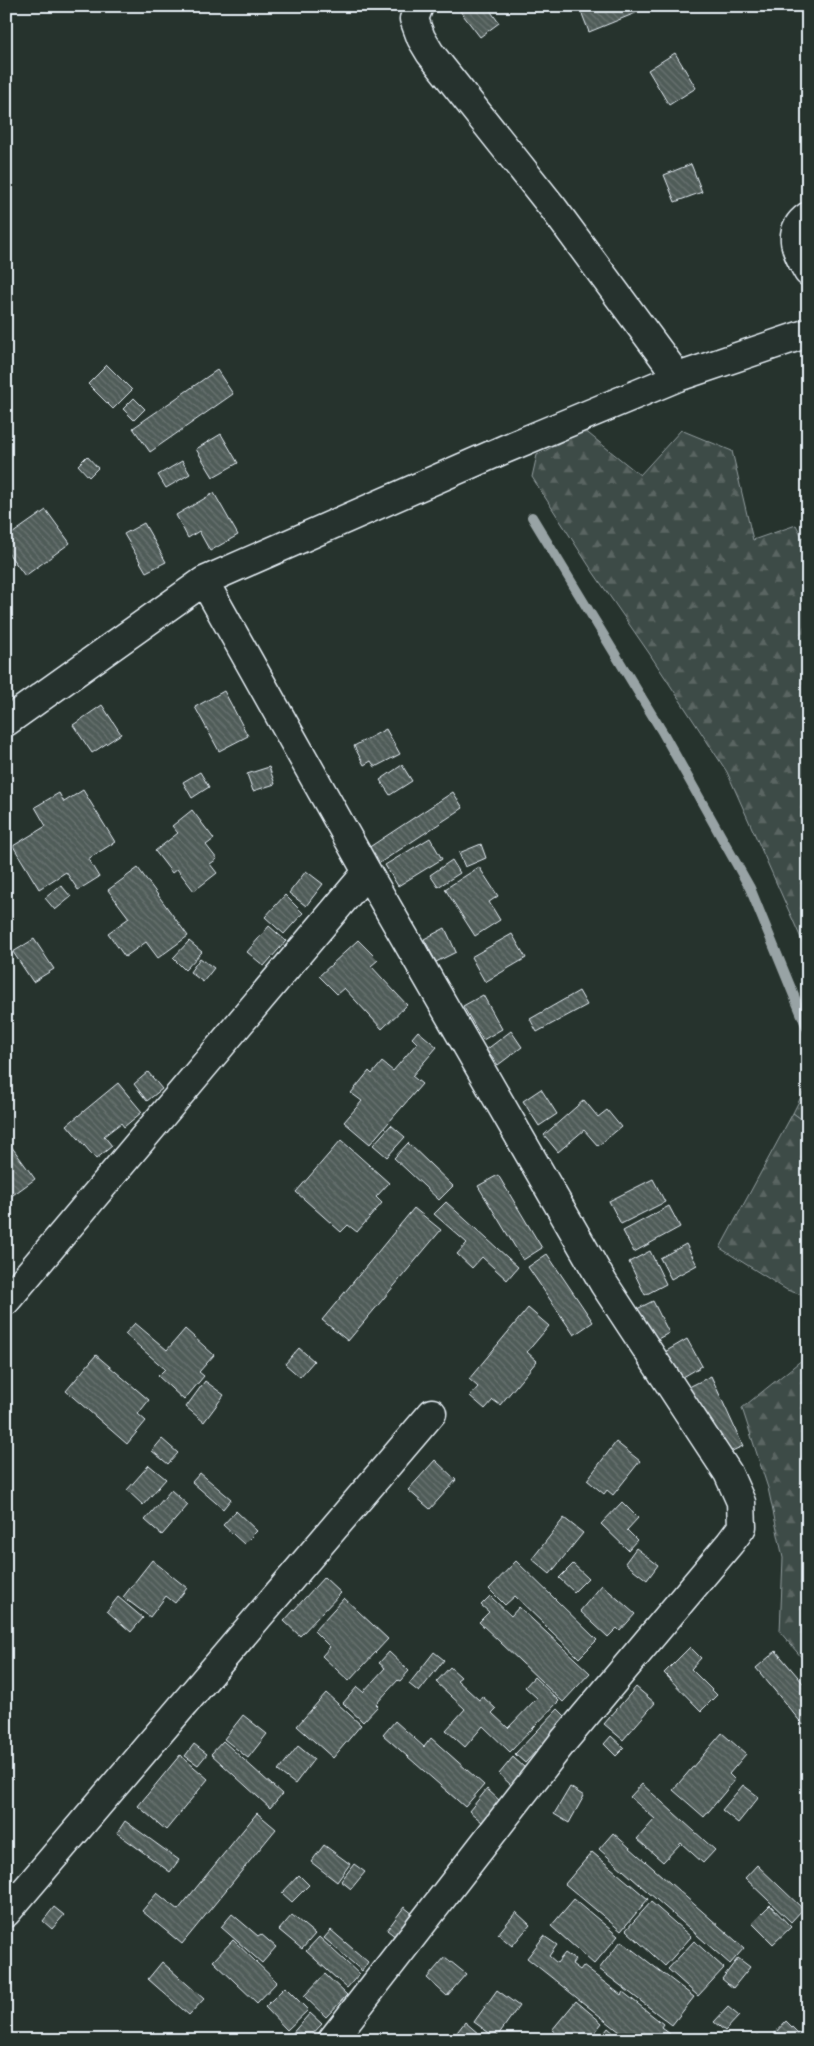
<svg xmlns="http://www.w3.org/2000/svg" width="814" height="2046" font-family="'Indie Flower',sans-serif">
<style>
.grass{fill:url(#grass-dots);stroke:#939ea0}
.forest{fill:url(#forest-firs);stroke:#939ea0}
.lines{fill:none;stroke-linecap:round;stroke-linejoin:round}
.stream{stroke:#98a3a5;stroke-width:10}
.building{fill:url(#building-back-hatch);stroke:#e8f1f8}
.minor-casing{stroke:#e8f1f8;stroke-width:31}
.minor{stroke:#26332d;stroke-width:28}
</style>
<defs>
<pattern id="grass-dots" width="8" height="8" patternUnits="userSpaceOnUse" patternTransform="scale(1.25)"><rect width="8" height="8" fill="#3e4b47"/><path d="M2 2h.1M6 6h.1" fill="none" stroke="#5a6562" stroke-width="1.8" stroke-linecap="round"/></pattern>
<pattern id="forest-firs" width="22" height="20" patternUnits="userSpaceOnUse" patternTransform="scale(1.25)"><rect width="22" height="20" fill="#3e4b47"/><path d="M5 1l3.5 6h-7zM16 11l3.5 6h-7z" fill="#5a6562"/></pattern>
<pattern id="building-back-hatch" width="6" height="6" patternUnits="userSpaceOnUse" patternTransform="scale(1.25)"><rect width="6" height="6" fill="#505c59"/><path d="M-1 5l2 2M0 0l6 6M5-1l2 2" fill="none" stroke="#697472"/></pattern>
</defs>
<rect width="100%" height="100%" fill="#26332d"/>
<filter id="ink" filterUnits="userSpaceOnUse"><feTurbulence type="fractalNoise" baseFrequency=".02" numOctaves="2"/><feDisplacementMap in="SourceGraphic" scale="10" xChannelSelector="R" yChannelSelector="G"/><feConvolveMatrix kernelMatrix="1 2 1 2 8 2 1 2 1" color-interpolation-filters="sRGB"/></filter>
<g filter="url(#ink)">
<path class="grass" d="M 808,1083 L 808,1124 L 793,1113 Z"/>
<path class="forest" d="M 584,430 L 640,475 L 681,430 L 732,451 L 753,540 L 796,525 L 808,548 L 808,954 L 727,772 L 649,653 L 593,572 L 532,477 L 537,455 Z
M 793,1113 L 808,1124 L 808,1297 L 787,1290 L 720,1248 Z
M 808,1355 L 808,1665 L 780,1632 L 783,1558 L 768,1488 L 742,1408 Z"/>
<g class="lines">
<path class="stream" d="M 532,517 L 663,733 L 750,888 L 808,1030"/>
</g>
<path class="building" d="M 467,6 L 487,6 L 499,23 L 480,37 L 460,11 Z
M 579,6 L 636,6 L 638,12 L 589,32 Z
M 675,53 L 696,88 L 669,105 L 648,70 Z
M 691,164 L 702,192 L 675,202 L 664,175 Z
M 107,365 L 132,390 L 113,409 L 88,384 Z
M 217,370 L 233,394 L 150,452 L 133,428 Z
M 134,398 L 145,409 L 134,420 L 123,409 Z
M 221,434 L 238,463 L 213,477 L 196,449 Z
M 87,456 L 98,468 L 89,477 L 78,465 Z
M 182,461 L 190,474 L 166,488 L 158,475 Z
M 214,493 L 238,535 L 210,551 L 199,531 L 188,538 L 176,515 Z
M 46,510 L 70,543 L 25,576 L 6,550 L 6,538 Z
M 144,523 L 166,562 L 146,572 L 124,534 Z
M 224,691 L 248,736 L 219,751 L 195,707 Z
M 102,705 L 121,734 L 92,753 L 73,725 Z
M 386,729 L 400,754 L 375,767 L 371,761 L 364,765 L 354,746 Z
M 402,765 L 412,781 L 390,795 L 380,780 Z
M 269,767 L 275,784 L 253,791 L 247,774 Z
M 200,772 L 209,787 L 192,798 L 183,782 Z
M 83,790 L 115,842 L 88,859 L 99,877 L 78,890 L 66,872 L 39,889 L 13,846 L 46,826 L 35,807 L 59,793 L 64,802 Z
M 453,792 L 463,808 L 372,868 L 362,852 Z
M 192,810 L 214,839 L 206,845 L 217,859 L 210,864 L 217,873 L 194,891 L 177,869 L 172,873 L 155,851 L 178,833 L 172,826 Z
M 430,838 L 442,859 L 398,886 L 385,865 Z
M 481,844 L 486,858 L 465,867 L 459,853 Z
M 452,860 L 460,873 L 438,887 L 430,875 Z
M 479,867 L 498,896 L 489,902 L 500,920 L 475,936 L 445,889 Z
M 138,868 L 188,936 L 158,958 L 146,942 L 125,957 L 108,933 L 129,918 L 108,890 Z
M 306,871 L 323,884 L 306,906 L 289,893 Z
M 61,885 L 71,897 L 55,910 L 45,898 Z
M 285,895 L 303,913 L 284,934 L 265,917 Z
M 269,926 L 286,941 L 264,966 L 247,952 Z
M 445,928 L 456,952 L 436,962 L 424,939 Z
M 512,934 L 526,958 L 485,982 L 471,957 Z
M 34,939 L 54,969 L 33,982 L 13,952 Z
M 358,940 L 378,960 L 371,966 L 407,1005 L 382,1029 L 344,988 L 337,994 L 319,976 Z
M 189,941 L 202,952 L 185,970 L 173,958 Z
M 200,958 L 214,968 L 203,982 L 190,972 Z
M 579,991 L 587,1005 L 537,1032 L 530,1019 Z
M 483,995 L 502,1029 L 483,1040 L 463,1006 Z
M 418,1031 L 437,1047 L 412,1076 L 422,1084 L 370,1144 L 344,1122 L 362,1101 L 351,1093 L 369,1071 L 372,1074 L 382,1062 L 393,1071 L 417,1043 L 412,1038 Z
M 511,1031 L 522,1047 L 498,1065 L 486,1050 Z
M 148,1072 L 162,1089 L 147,1101 L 134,1084 Z
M 118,1083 L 142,1112 L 124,1127 L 121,1123 L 104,1136 L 112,1146 L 96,1159 L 67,1125 Z
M 541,1089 L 557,1114 L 539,1126 L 523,1101 Z
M 584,1100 L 598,1117 L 607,1110 L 621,1127 L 598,1146 L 584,1130 L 558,1152 L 544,1135 Z
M 391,1125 L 405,1137 L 387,1157 L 373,1145 Z
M 341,1140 L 389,1183 L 376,1197 L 382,1203 L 357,1232 L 348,1225 L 341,1232 L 296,1192 Z
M 408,1143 L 453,1186 L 439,1200 L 394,1158 Z
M 11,1146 L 35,1179 L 6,1200 L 6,1150 Z
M 498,1175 L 542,1248 L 523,1260 L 478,1186 Z
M 653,1179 L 665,1202 L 621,1224 L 609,1201 Z
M 446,1202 L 518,1267 L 507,1280 L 482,1257 L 472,1268 L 457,1254 L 467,1243 L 434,1214 Z
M 669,1206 L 680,1227 L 634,1252 L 623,1231 Z
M 414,1208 L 441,1230 L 348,1341 L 322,1320 Z
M 686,1244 L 697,1265 L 671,1279 L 660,1258 Z
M 650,1251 L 666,1284 L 645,1295 L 629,1262 Z
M 547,1254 L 593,1322 L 574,1335 L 528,1267 Z
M 653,1301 L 669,1333 L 652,1342 L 635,1310 Z
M 528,1308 L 549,1326 L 527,1352 L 537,1361 L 500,1405 L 493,1400 L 485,1409 L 470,1396 L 478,1387 L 469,1379 Z
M 135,1323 L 167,1350 L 185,1329 L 214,1355 L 199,1372 L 204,1376 L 184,1400 L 158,1376 L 165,1369 L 125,1334 Z
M 687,1339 L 702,1366 L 678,1380 L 663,1353 Z
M 299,1348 L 314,1361 L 300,1377 L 285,1364 Z
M 96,1355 L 149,1400 L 138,1414 L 146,1421 L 127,1444 L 66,1391 Z
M 711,1376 L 743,1446 L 721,1456 L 689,1387 Z
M 205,1381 L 224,1395 L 204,1422 L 186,1407 Z
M 162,1439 L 178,1453 L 168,1464 L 152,1451 Z
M 616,1442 L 640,1461 L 613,1495 L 607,1490 L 604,1494 L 587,1480 Z
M 435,1460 L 456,1480 L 430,1509 L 408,1490 Z
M 149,1465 L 166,1479 L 143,1505 L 127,1490 Z
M 200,1473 L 231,1499 L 223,1509 L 192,1482 Z
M 171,1490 L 188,1505 L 162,1535 L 145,1520 Z
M 622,1502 L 638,1518 L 627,1530 L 637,1540 L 628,1550 L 601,1524 Z
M 236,1511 L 257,1531 L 244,1544 L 223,1525 Z
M 564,1518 L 583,1533 L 550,1574 L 532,1559 Z
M 636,1548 L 658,1565 L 647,1580 L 625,1563 Z
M 152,1560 L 187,1588 L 175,1603 L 166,1596 L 150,1617 L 123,1597 Z
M 516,1561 L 597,1640 L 579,1658 L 515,1596 L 505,1605 L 489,1589 Z
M 573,1564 L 588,1578 L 574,1592 L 559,1578 Z
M 324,1577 L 341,1593 L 300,1636 L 284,1621 Z
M 602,1585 L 635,1614 L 620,1631 L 617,1628 L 608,1637 L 580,1611 Z
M 490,1596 L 511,1616 L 519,1607 L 590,1673 L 563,1702 L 479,1622 L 489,1612 L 481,1605 Z
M 118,1597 L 143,1618 L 131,1632 L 107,1611 Z
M 344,1598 L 388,1639 L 349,1681 L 322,1656 L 330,1647 L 314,1631 Z
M 690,1647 L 701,1658 L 691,1669 L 717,1695 L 701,1711 L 664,1673 Z
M 776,1651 L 808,1689 L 808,1721 L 803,1725 L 756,1668 Z
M 389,1652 L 409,1671 L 400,1681 L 398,1680 L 376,1704 L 378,1706 L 363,1722 L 343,1703 L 357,1687 L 363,1692 L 385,1668 L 379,1663 Z
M 434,1652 L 444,1660 L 419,1692 L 409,1684 Z
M 450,1667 L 461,1677 L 457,1680 L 479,1700 L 482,1696 L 496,1709 L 492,1713 L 508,1728 L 537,1698 L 525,1687 L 534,1677 L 559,1701 L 510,1752 L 483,1726 L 465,1747 L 446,1730 L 465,1709 L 436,1682 Z
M 636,1687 L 655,1703 L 623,1740 L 604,1724 Z
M 326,1693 L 361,1725 L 333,1758 L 297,1726 Z
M 558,1709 L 567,1718 L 525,1763 L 515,1754 Z
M 243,1715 L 267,1734 L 248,1758 L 224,1739 Z
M 395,1721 L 424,1747 L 431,1738 L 484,1785 L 465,1807 L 383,1735 Z
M 722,1733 L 746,1754 L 729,1774 L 735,1780 L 704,1817 L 673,1790 Z
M 611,1736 L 624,1748 L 616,1756 L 604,1744 Z
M 223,1741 L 282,1794 L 270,1808 L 211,1754 Z
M 194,1744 L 207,1754 L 198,1765 L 185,1756 Z
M 298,1746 L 314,1759 L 295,1784 L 278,1771 Z
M 180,1755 L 208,1779 L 166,1830 L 138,1806 Z
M 513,1757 L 525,1768 L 511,1785 L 499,1774 Z
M 642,1784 L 715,1850 L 703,1863 L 681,1843 L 663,1862 L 637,1839 L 655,1819 L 630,1797 Z
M 743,1785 L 759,1797 L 738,1823 L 722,1810 Z
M 570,1787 L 584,1796 L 569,1823 L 554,1814 Z
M 487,1789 L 500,1801 L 482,1822 L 469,1811 Z
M 257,1813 L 276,1829 L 182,1944 L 142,1911 L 157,1893 L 178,1910 Z
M 125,1821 L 179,1860 L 170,1872 L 117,1833 Z
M 613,1833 L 744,1948 L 730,1964 L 599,1849 Z
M 324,1845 L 350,1864 L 337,1882 L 311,1862 Z
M 592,1852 L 648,1899 L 621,1931 L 565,1884 Z
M 354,1864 L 365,1872 L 351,1889 L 341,1881 Z
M 757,1865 L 803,1909 L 791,1922 L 745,1878 Z
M 299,1875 L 309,1885 L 292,1902 L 282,1893 Z
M 574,1899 L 618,1936 L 594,1964 L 551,1926 Z
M 651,1902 L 691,1937 L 665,1966 L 626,1930 Z
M 770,1905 L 791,1927 L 773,1944 L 752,1923 Z
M 54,1907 L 64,1915 L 52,1929 L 43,1921 Z
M 404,1907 L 418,1918 L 401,1941 L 387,1930 Z
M 516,1912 L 530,1925 L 512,1946 L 498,1934 Z
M 232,1914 L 258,1936 L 261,1934 L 276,1947 L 262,1963 L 221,1927 Z
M 292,1915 L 315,1934 L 302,1949 L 279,1930 Z
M 331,1930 L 368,1962 L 362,1971 L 324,1938 Z
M 544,1936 L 557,1945 L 549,1956 L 557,1963 L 565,1953 L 575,1960 L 572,1964 L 580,1970 L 583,1966 L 621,1995 L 623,1992 L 663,2024 L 661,2027 L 670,2034 L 666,2040 L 630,2040 L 527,1958 Z
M 319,1937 L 359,1974 L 347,1988 L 306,1951 Z
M 233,1940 L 277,1982 L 257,2003 L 213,1961 Z
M 621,1941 L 694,1997 L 672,2025 L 599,1969 Z
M 694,1941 L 724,1968 L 698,1996 L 668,1969 Z
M 445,1957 L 466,1974 L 447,1996 L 427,1978 Z
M 738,1958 L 750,1967 L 733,1988 L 722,1979 Z
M 162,1962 L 204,1999 L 189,2015 L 148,1979 Z
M 325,1974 L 347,1995 L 326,2017 L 304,1996 Z
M 285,1987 L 308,2010 L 287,2030 L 265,2007 Z
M 497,1990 L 519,2006 L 496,2038 L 474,2022 Z
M 576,2001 L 602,2023 L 589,2040 L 565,2040 L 552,2030 Z
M 728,2007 L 739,2016 L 725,2031 L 714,2022 Z
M 310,2013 L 322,2024 L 307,2040 L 302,2034 L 294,2040 L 290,2036 Z
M 786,2021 L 805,2040 L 781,2040 L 774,2034 Z
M 465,2022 L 479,2034 L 474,2040 L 451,2040 Z
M 608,2028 L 622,2040 L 599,2040 Z
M 482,2034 L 489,2040 L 478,2040 Z
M 757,2035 L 762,2040 L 752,2040 Z"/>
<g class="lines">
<g class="minor-casing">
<path id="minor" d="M 419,6 L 414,19 L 421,38 L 430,53 L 554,209 L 678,377
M 808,216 C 785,232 797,253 808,272
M 204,581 L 367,872 L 604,1284 L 728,1473 L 741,1502 L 742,1527 L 730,1543 L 562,1743 L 332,2040
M 6,722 L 204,581 L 505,449 L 678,377 L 808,333
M 6,1301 L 367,872
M 6,1913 L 432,1413"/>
</g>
<use href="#minor" class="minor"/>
</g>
</g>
<rect width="814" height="2046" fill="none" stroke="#26332d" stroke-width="25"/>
<rect x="12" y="12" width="789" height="2021" fill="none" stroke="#e8f1f8" stroke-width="2" filter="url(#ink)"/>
</svg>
